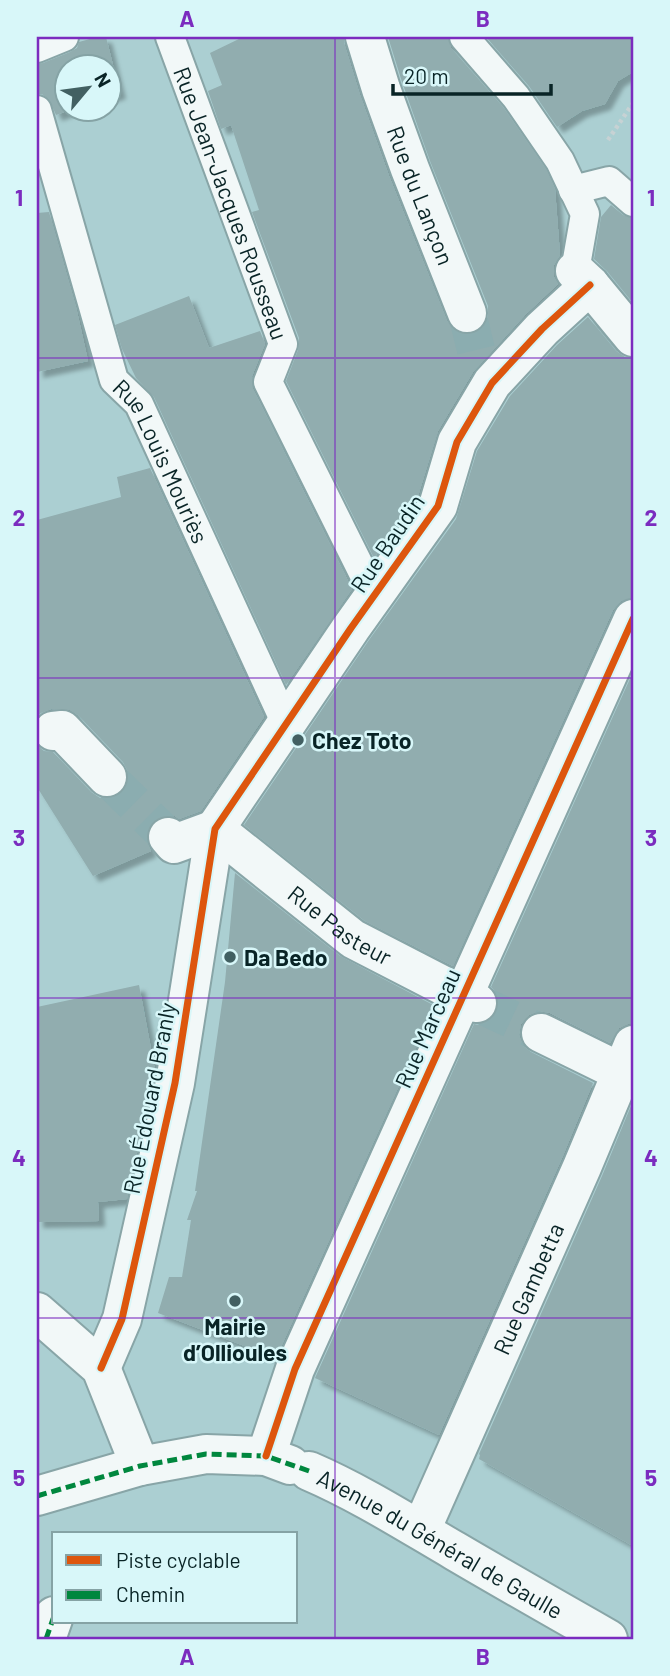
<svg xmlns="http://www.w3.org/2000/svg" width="670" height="1676" font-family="Barlow,sans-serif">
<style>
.building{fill:#91adaf;filter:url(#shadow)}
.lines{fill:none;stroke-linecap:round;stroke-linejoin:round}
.minor-tunnel{stroke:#8badb0;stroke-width:38;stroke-dasharray:38 19;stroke-linecap:butt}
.service-casing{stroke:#88a5a7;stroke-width:32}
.pedestrian-casing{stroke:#88a5a7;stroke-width:42}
.minor-casing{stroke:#88a5a7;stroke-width:42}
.secondary-casing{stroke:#88a5a7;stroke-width:42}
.path{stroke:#c7d2d4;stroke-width:4.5;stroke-dasharray:3.5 3.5;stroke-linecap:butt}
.service{stroke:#f2f8f8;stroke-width:28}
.pedestrian{stroke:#f2f8f8;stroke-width:38}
.minor{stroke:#f2f8f8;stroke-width:38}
.secondary{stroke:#f2f8f8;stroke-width:38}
.quiet{stroke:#00873e;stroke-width:5;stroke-dasharray:10 5;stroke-linecap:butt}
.cycleway-casing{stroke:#d8f7f9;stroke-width:11}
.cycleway{stroke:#dd560d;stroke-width:7}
.grid{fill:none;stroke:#7b2cbf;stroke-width:2;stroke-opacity:0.55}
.poi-dot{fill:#426062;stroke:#d8f7f9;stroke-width:2.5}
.labels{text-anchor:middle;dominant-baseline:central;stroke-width:5;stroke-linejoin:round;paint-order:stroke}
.street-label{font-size:23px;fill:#092426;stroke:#d8f7f9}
.poi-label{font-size:23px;font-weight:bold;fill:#092426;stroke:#d8f7f9;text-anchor:start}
.neatline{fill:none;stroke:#7b2cbf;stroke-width:2.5}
.grid-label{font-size:23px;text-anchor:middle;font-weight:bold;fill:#7b2cbf}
</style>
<defs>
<filter id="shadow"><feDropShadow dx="6" dy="6" stdDeviation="2" flood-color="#0004"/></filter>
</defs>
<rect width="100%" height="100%" fill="#abcfd2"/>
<path class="building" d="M 97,37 L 106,37 L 120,93 L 108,97 L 108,66 L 66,66 L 66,108 L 75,108 L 56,115 L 49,99 L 42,94 L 37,94 L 37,64 L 43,63 L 70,52 L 77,48 L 79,42 Z
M 243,37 L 344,37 L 344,43 L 360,95 L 389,176 L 447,321 L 454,330 L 464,335 L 476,333 L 484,326 L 488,317 L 488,306 L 430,161 L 402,82 L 388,37 L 448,37 L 451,48 L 503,107 L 546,169 L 555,189 L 560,255 L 554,265 L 554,277 L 558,284 L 526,314 L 473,372 L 438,431 L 418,496 L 374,558 L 286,381 L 298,350 L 299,338 L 252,212 L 259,210 L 231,125 L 221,129 L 208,91 L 222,85 L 210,53 Z
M 486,37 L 633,37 L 633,72 L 618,81 L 605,104 L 582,111 L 557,127 L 529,86 Z
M 611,205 L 623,215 L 633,218 L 633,303 L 607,271 L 594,259 L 601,217 Z
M 49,212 L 76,307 L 88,361 L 37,372 L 37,213 Z
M 189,296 L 209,348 L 260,331 L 265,344 L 252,376 L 253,389 L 352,589 L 286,685 L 154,397 L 136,378 L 122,349 L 115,325 Z
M 588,317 L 616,351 L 625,357 L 633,358 L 633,598 L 621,601 L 613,610 L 453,966 L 365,921 L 244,825 L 369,640 L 456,519 L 477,451 L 510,396 L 557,345 Z
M 150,468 L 264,717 L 201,811 L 179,819 L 175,816 L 165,815 L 154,820 L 147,830 L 147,842 L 151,851 L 93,876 L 37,787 L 37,745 L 44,751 L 53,752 L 91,792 L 100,798 L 112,798 L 122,793 L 128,784 L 128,772 L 123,762 L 78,715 L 70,710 L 51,709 L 41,713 L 37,717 L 37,520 L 121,497 L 117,477 Z
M 633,672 L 633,1024 L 630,1023 L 619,1028 L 610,1043 L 550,1013 L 539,1011 L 529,1015 L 521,1024 L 519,1035 L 523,1046 L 531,1052 L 593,1083 L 562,1158 L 439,1435 L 315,1378 L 474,1024 L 479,1025 L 488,1022 L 497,1012 L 499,1001 L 496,992 L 491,987 Z
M 235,873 L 340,956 L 435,1006 L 276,1358 L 158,1313 L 169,1277 L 182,1277 L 191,1220 L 187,1220 L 197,1191 L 195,1191 L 225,982 Z
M 139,985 L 155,1070 L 127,1199 L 98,1202 L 99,1221 L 37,1222 L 37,1007 Z
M 633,1101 L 633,1546 L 479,1459 L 480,1455 L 479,1454 L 602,1176 Z"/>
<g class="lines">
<path class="minor-tunnel" d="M 467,313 L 480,366
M 107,777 L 168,837
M 477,1003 L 541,1033"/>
<g class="service-casing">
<g id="service">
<path id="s1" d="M 170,37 L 283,344 L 268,382 L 374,595"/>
<path d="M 464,37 L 516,97 L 560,161 L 585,214 L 575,271"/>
<path d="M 37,48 L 64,37"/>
<path id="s2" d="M 37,110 L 114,380 L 139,404 L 286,724"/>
<path d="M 573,190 L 609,181 L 633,202"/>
</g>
</g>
<g class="pedestrian-casing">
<path id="pedestrian" d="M 46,1639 L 54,1616"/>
</g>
<g class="minor-casing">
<g id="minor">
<path id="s3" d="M 365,37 L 381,89 L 410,169 L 467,313"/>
<path d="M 575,271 L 590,285 L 633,337"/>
<path d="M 53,731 L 62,730 L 107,777"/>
<path id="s4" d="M 215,829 L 353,939 L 477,1003"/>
<path d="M 168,837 L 174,844 L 215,829"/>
<path d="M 541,1033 L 633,1078"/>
<path d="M 37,1312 L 101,1368 L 140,1466"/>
<path d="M 101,1368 L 122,1319 L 175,1083 L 215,829 L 351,628 L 438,506 L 457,442 L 492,383 L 542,329 L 590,285"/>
<path d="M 266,1456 L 295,1369 L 633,619"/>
<path d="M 37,1496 L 140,1466 L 206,1454 L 266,1456 L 290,1465"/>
<path id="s5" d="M 421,1530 L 582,1167 L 633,1045"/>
</g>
</g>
<g class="secondary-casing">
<g id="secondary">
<path id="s6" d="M 309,1471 C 360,1493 407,1523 455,1551 C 506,1581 557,1610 608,1639"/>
</g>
</g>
<path class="path" d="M 608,140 L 633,103"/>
<use href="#service" class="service"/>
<use href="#pedestrian" class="pedestrian"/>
<use href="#minor" class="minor"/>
<use href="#secondary" class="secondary"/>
<path class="quiet" d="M 37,1496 L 140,1466 L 206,1454 L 266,1456 L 309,1471
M 46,1639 L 54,1616"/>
<g class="cycleway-casing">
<path id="cycleway" d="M 101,1368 L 122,1319 L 175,1083 L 215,829 L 351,628 L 438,506 L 457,442 L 492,383 L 542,329 L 590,285
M 266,1456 L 295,1369 L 633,619"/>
</g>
<use href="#cycleway" class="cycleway"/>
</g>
<path class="grid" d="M 335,37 L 335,1639M 37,358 L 633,358M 37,678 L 633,678M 37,998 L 633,998M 37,1318 L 633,1318"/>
<g class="poi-dot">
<circle cx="298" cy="740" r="7"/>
<circle cx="230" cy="957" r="7"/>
<circle cx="235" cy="1301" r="7"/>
</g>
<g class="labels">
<g class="street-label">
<text stroke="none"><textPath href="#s3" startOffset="168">Rue du Lançon</textPath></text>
<text stroke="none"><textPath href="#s1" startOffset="177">Rue Jean-Jacques Rousseau</textPath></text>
<text stroke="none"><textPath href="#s2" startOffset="376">Rue Louis Mouriès</textPath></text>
<text transform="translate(387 543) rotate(-56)">Rue Baudin</text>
<text stroke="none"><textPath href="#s4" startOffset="158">Rue Pasteur</textPath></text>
<text transform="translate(427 1028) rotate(-66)">Rue Marceau</text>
<text transform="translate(149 1098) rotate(-79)">Rue Édouard Branly</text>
<text stroke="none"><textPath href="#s5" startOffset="264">Rue Gambetta</textPath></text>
<text stroke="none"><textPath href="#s6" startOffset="150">Avenue du Général de Gaulle</textPath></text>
</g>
<g class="poi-label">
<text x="312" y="740">Chez Toto</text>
<text x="244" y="957">Da Bedo</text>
<text x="235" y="1326" text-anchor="middle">Mairie<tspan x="235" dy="26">d’Ollioules</tspan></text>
</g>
</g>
<rect width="670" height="1676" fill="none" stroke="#d8f7f9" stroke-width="77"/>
<rect x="52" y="1532" width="245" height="91" fill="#d8f7f9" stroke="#85a3a5" stroke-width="2"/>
<rect x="66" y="1555" width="35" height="10" fill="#dd560d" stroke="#85a3a5" stroke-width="2"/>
<text x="116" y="1568" font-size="21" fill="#092426">Piste cyclable</text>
<rect x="66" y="1590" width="35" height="10" fill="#00873e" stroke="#85a3a5" stroke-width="2"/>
<text x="116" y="1602" font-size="21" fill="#092426">Chemin</text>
<g transform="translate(88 88) rotate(61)"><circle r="33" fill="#d8f7f9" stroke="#85a3a5" stroke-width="2"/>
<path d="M0-5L12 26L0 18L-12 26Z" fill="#426062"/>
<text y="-10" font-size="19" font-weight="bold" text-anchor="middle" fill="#092426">N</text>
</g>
<path d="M393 84v10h158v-10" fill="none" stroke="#092426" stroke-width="3.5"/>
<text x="404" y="84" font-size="21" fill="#092426" stroke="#d8f7f9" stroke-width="5" paint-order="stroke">20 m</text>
<rect x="38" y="38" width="594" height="1600" class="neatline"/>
<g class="grid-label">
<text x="187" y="27">A</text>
<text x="483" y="27">B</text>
<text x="19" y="206">1</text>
<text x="651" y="206">1</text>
<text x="19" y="526">2</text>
<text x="651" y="526">2</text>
<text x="19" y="846">3</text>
<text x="651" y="846">3</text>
<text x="19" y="1166">4</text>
<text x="651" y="1166">4</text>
<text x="19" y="1486">5</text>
<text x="651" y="1486">5</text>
<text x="187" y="1665">A</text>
<text x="483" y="1665">B</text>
</g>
</svg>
